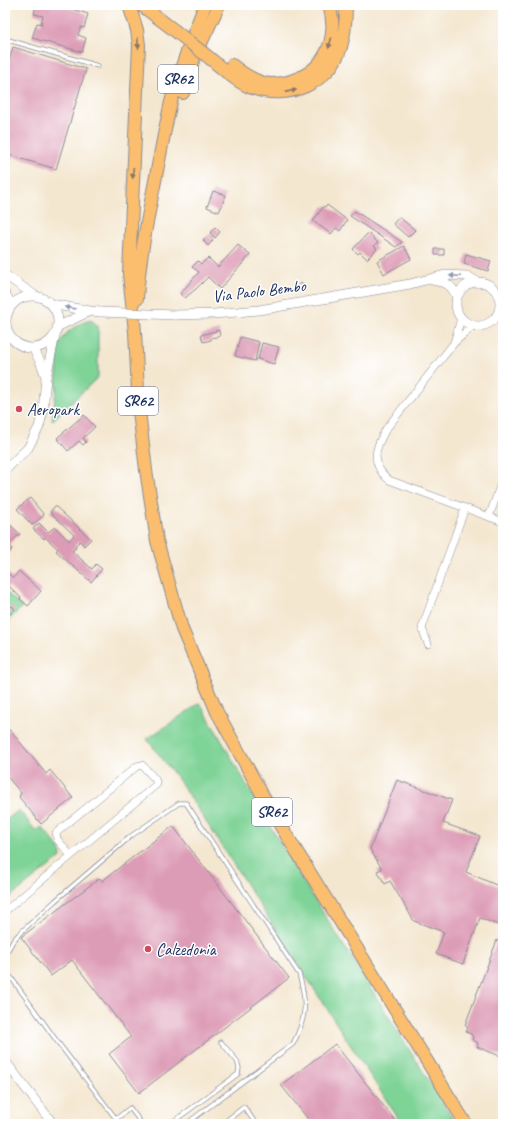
<svg xmlns="http://www.w3.org/2000/svg" width="508" height="1129" font-family="Caveat,sans-serif">
<style>
.green{fill:#7ed396;stroke:#4c817a}
.building{fill:#dd9cb6}
.lines{fill:none;stroke-linecap:round;stroke-linejoin:round}
.service-casing{stroke:#888b97;stroke-width:5}
.minor-casing{stroke:#888b97;stroke-width:8}
.tertiary-casing{stroke:#888b97;stroke-width:10}
.trunk-casing{stroke:#888b97;stroke-width:14}
.service{stroke:#fff;stroke-width:3.5}
.minor{stroke:#fff;stroke-width:7}
.tertiary{stroke:#fff;stroke-width:9}
.trunk{stroke:#fbbe6e;stroke-width:12}
.tertiary-bridge-casing{stroke:#888b97;stroke-width:10;stroke-linecap:butt}
.trunk-bridge-casing{stroke:#888b97;stroke-width:14;stroke-linecap:butt}
.tertiary-bridge{stroke:#fff;stroke-width:9}
.trunk-bridge{stroke:#fbbe6e;stroke-width:12}
.oneway{fill:#8b7666}
.oneway2{fill:#8d97ae}
.poi-dot{fill:#d1495b;stroke:#fff;stroke-width:1.5}
.labels{text-anchor:middle;dominant-baseline:central;stroke-width:3;stroke-linejoin:round;paint-order:stroke}
.shield{fill:#fff;stroke:#5f6d8e;stroke-width:1}
.shield-label{font-size:16px;font-weight:bold;fill:#1b2f5e}
.street-label{font-size:17px;fill:#1b2f5e;stroke:#fff}
.poi-label{font-size:17px;fill:#1b2f5e;stroke:#fff;text-anchor:start}
</style>
<rect width="100%" height="100%" fill="#fff"/>
<filter id="ink" filterUnits="userSpaceOnUse"><feTurbulence type="fractalNoise" baseFrequency=".025" numOctaves="2"/><feDisplacementMap in="SourceGraphic" scale="8" xChannelSelector="R" yChannelSelector="G"/><feConvolveMatrix kernelMatrix="1 2 1 2 8 2 1 2 1" color-interpolation-filters="sRGB"/></filter>
<filter id="wash" filterUnits="userSpaceOnUse"><feTurbulence type="fractalNoise" baseFrequency=".012" numOctaves="4" result="noise"/><feDisplacementMap in="SourceGraphic" scale="16" xChannelSelector="R" yChannelSelector="G"/><feGaussianBlur stdDeviation="0.9" result="paint"/><feColorMatrix in="noise" values="0 0 0 0 0 0 0 0 0 0 0 0 0 0 0 0 0 1.4 0 .05"/><feComposite in="paint" operator="in"/></filter>
<g filter="url(#wash)">
<rect width="100%" height="100%" fill="#f4e7d0"/>
<path class="green" d="M 91,320 L 98,326 L 98,377 L 52,421 L 56,390 L 59,343 L 68,332 L 79,324 Z
M 5,591 L 22,607 L 5,624 Z
M 200,703 L 288,857 L 456,1124 L 402,1124 L 338,1026 L 181,783 L 147,739 Z
M 19,810 L 36,831 L 42,827 L 60,849 L 61,857 L 5,901 L 5,821 Z"/>
<g id="blocks">
<path class="building" d="M 36,5 L 59,5 L 88,14 L 84,28 L 81,27 L 78,35 L 86,38 L 82,52 L 32,38 L 37,23 L 42,24 L 42,23 L 41,23 L 43,16 L 34,14 Z
M 13,47 L 86,69 L 56,169 L 5,154 L 5,76 Z
M 213,191 L 226,195 L 219,212 L 207,207 Z
M 327,205 L 347,220 L 340,231 L 336,228 L 331,234 L 313,221 L 324,206 L 326,207 Z
M 355,211 L 402,242 L 396,247 L 350,216 Z
M 399,217 L 415,230 L 408,237 L 393,224 Z
M 215,227 L 220,232 L 215,238 L 210,233 Z
M 368,233 L 378,243 L 374,246 L 377,249 L 367,259 L 360,252 L 358,254 L 353,249 Z
M 208,235 L 213,240 L 208,246 L 203,240 Z
M 238,245 L 250,255 L 220,289 L 208,277 L 196,289 L 185,298 L 180,294 L 199,272 L 192,267 L 198,261 L 201,264 L 208,258 L 218,267 Z
M 404,246 L 411,259 L 384,274 L 377,261 Z
M 435,249 L 444,249 L 444,255 L 435,255 Z
M 466,254 L 491,261 L 488,271 L 464,264 Z
M 301,283 L 305,287 L 301,291 L 297,286 Z
M 219,330 L 220,336 L 211,338 L 211,340 L 203,342 L 201,335 Z
M 240,337 L 259,342 L 255,361 L 235,356 Z
M 262,343 L 279,347 L 274,364 L 258,359 Z
M 84,415 L 95,427 L 83,438 L 86,442 L 83,445 L 79,441 L 68,451 L 57,438 Z
M 30,498 L 44,515 L 32,525 L 17,509 Z
M 55,506 L 91,539 L 84,546 L 80,541 L 75,546 L 76,548 L 72,551 L 92,569 L 96,564 L 102,569 L 91,582 L 56,551 L 58,549 L 45,537 L 44,539 L 33,529 L 39,523 L 48,532 L 55,527 L 69,541 L 74,535 L 50,512 Z
M 7,522 L 20,534 L 9,544 L 12,549 L 7,555 L 5,553 L 5,524 Z
M 19,571 L 41,591 L 28,606 L 20,599 L 21,598 L 9,586 L 5,590 L 5,574 L 7,572 L 13,578 Z
M 12,606 L 15,609 L 10,614 L 7,611 Z
M 5,730 L 6,732 L 10,730 L 46,774 L 50,770 L 73,798 L 41,824 L 19,797 L 21,793 L 5,774 Z
M 397,780 L 452,800 L 443,823 L 480,836 L 466,872 L 503,888 L 503,927 L 480,918 L 463,964 L 436,954 L 444,932 L 414,921 L 390,881 L 385,884 L 377,871 L 382,869 L 370,849 Z
M 173,826 L 289,978 L 139,1093 L 109,1054 L 131,1037 L 72,960 L 51,976 L 21,937 L 100,878 L 102,881 Z
M 497,940 L 503,942 L 503,1057 L 477,1047 L 478,1045 L 477,1042 L 472,1040 L 473,1037 L 471,1034 L 466,1032 L 468,1028 L 465,1025 Z
M 335,1044 L 398,1124 L 312,1124 L 281,1085 Z"/>
</g>
</g>
<g filter="url(#ink)">
<use href="#blocks" fill-opacity="0" stroke="#888b97" stroke-width="1"/>
<g class="lines">
<g class="service-casing">
<path id="service" d="M 5,39 L 98,66
M 5,345 L 10,337
M 5,955 L 13,941 L 19,934 L 55,901 L 131,836 L 179,803 L 186,803 L 299,974 C 307,1002 307,1017 293,1044 L 190,1121 L 184,1124
M 5,969 L 56,1040 L 120,1124
M 116,1119 L 130,1108 L 142,1124
M 170,1124 L 238,1074 L 239,1068 L 237,1061 L 221,1042
M 222,1124 L 244,1107 L 256,1124"/>
</g>
<g class="minor-casing">
<path id="minor" d="M 473,326 L 454,343 L 386,429 C 379,442 372,454 379,468 C 381,473 386,477 389,480 L 503,522
M 454,343 L 461,318
M 489,517 L 503,478
M 428,644 L 422,628 L 465,508
M 5,911 L 157,784 L 155,779 L 142,765 L 137,766 L 56,833 L 57,839 L 71,856"/>
</g>
<g class="tertiary-casing">
<path id="tertiary" d="M 5,275 L 37,297
M 432,280 C 446,283 451,283 457,297
M456 304a22 22 0 1 1 44 0a22 22 0 1 1-44 0Z
M 5,294 L 12,305
M6 322a26 26 0 1 1 52 0a26 26 0 1 1-52 0Z
M 51,304 L 90,311 L 101,312
M 174,315 L 214,314 L 259,310 L 410,284 L 445,275 L 467,276 L 479,283
M 57,327 L 90,311
M 33,348 L 40,361 L 46,377
M 5,470 L 28,448 L 39,427 L 43,411 L 46,377 L 55,335
M 5,1061 L 53,1124"/>
</g>
<g class="trunk-casing">
<path id="trunk" d="M 129,5 L 137,30 L 139,45 L 129,274 L 135,332 L 139,411 L 146,470 L 157,541 L 182,629 L 217,712 L 269,807 L 466,1124
M 141,5 L 174,30
M 207,56 C 221,67 236,82 252,88 C 287,101 330,84 341,47 C 345,33 346,19 346,5
M 232,65 C 242,73 256,83 270,84 C 277,84 285,83 291,81 C 326,70 339,38 329,5
M 183,93 L 194,58 L 219,5
M 137,299 C 139,263 146,227 153,191 C 159,162 164,132 171,102 C 180,69 192,37 205,5"/>
</g>
<use href="#service" class="service"/>
<use href="#minor" class="minor"/>
<use href="#tertiary" class="tertiary"/>
<use href="#trunk" class="trunk"/>
<g class="tertiary-bridge-casing">
<path id="tertiary-bridge" d="M 101,312 L 174,315"/>
</g>
<g class="trunk-bridge-casing">
<path id="trunk-bridge" d="M 174,30 L 207,56"/>
</g>
<use href="#tertiary-bridge" class="tertiary-bridge"/>
<use href="#trunk-bridge" class="trunk-bridge"/>
</g>
<defs><path id="oneway-solid" d="M-6-.8H1V-3.2L6.5 0L1 3.2V.8H-6Z"/></defs>
<g class="oneway">
<use href="#oneway-solid" transform="translate(138 43) rotate(87)"/>
<use href="#oneway-solid" transform="translate(330 43) rotate(106)"/>
<use href="#oneway-solid" transform="translate(291 91) rotate(-13)"/>
<use href="#oneway-solid" transform="translate(133 173) rotate(93)"/>
</g>
<g class="oneway2">
<use href="#oneway-solid" transform="translate(455 276) rotate(-177)"/>
<use href="#oneway-solid" transform="translate(70 308) rotate(-170)"/>
</g>
</g>
<g class="poi-dot">
<circle cx="19" cy="409" r="4"/>
<circle cx="148" cy="949" r="4"/>
</g>
<g class="labels">
<g class="shield">
<rect x="158" y="65" width="40" height="28" rx="3"/>
<rect x="118" y="387" width="40" height="28" rx="3"/>
<rect x="252" y="798" width="40" height="28" rx="3"/>
</g>
<g class="shield-label">
<text x="178" y="79">SR62</text>
<text x="138" y="401">SR62</text>
<text x="272" y="812">SR62</text>
</g>
<g class="street-label">
<text transform="translate(259 291) rotate(-7)">Via Paolo Bembo</text>
</g>
<g class="poi-label">
<text x="27" y="409">Aeropark</text>
<text x="156" y="949">Calzedonia</text>
</g>
</g>
<rect width="508" height="1129" fill="none" stroke="#fff" stroke-width="20"/>
</svg>
